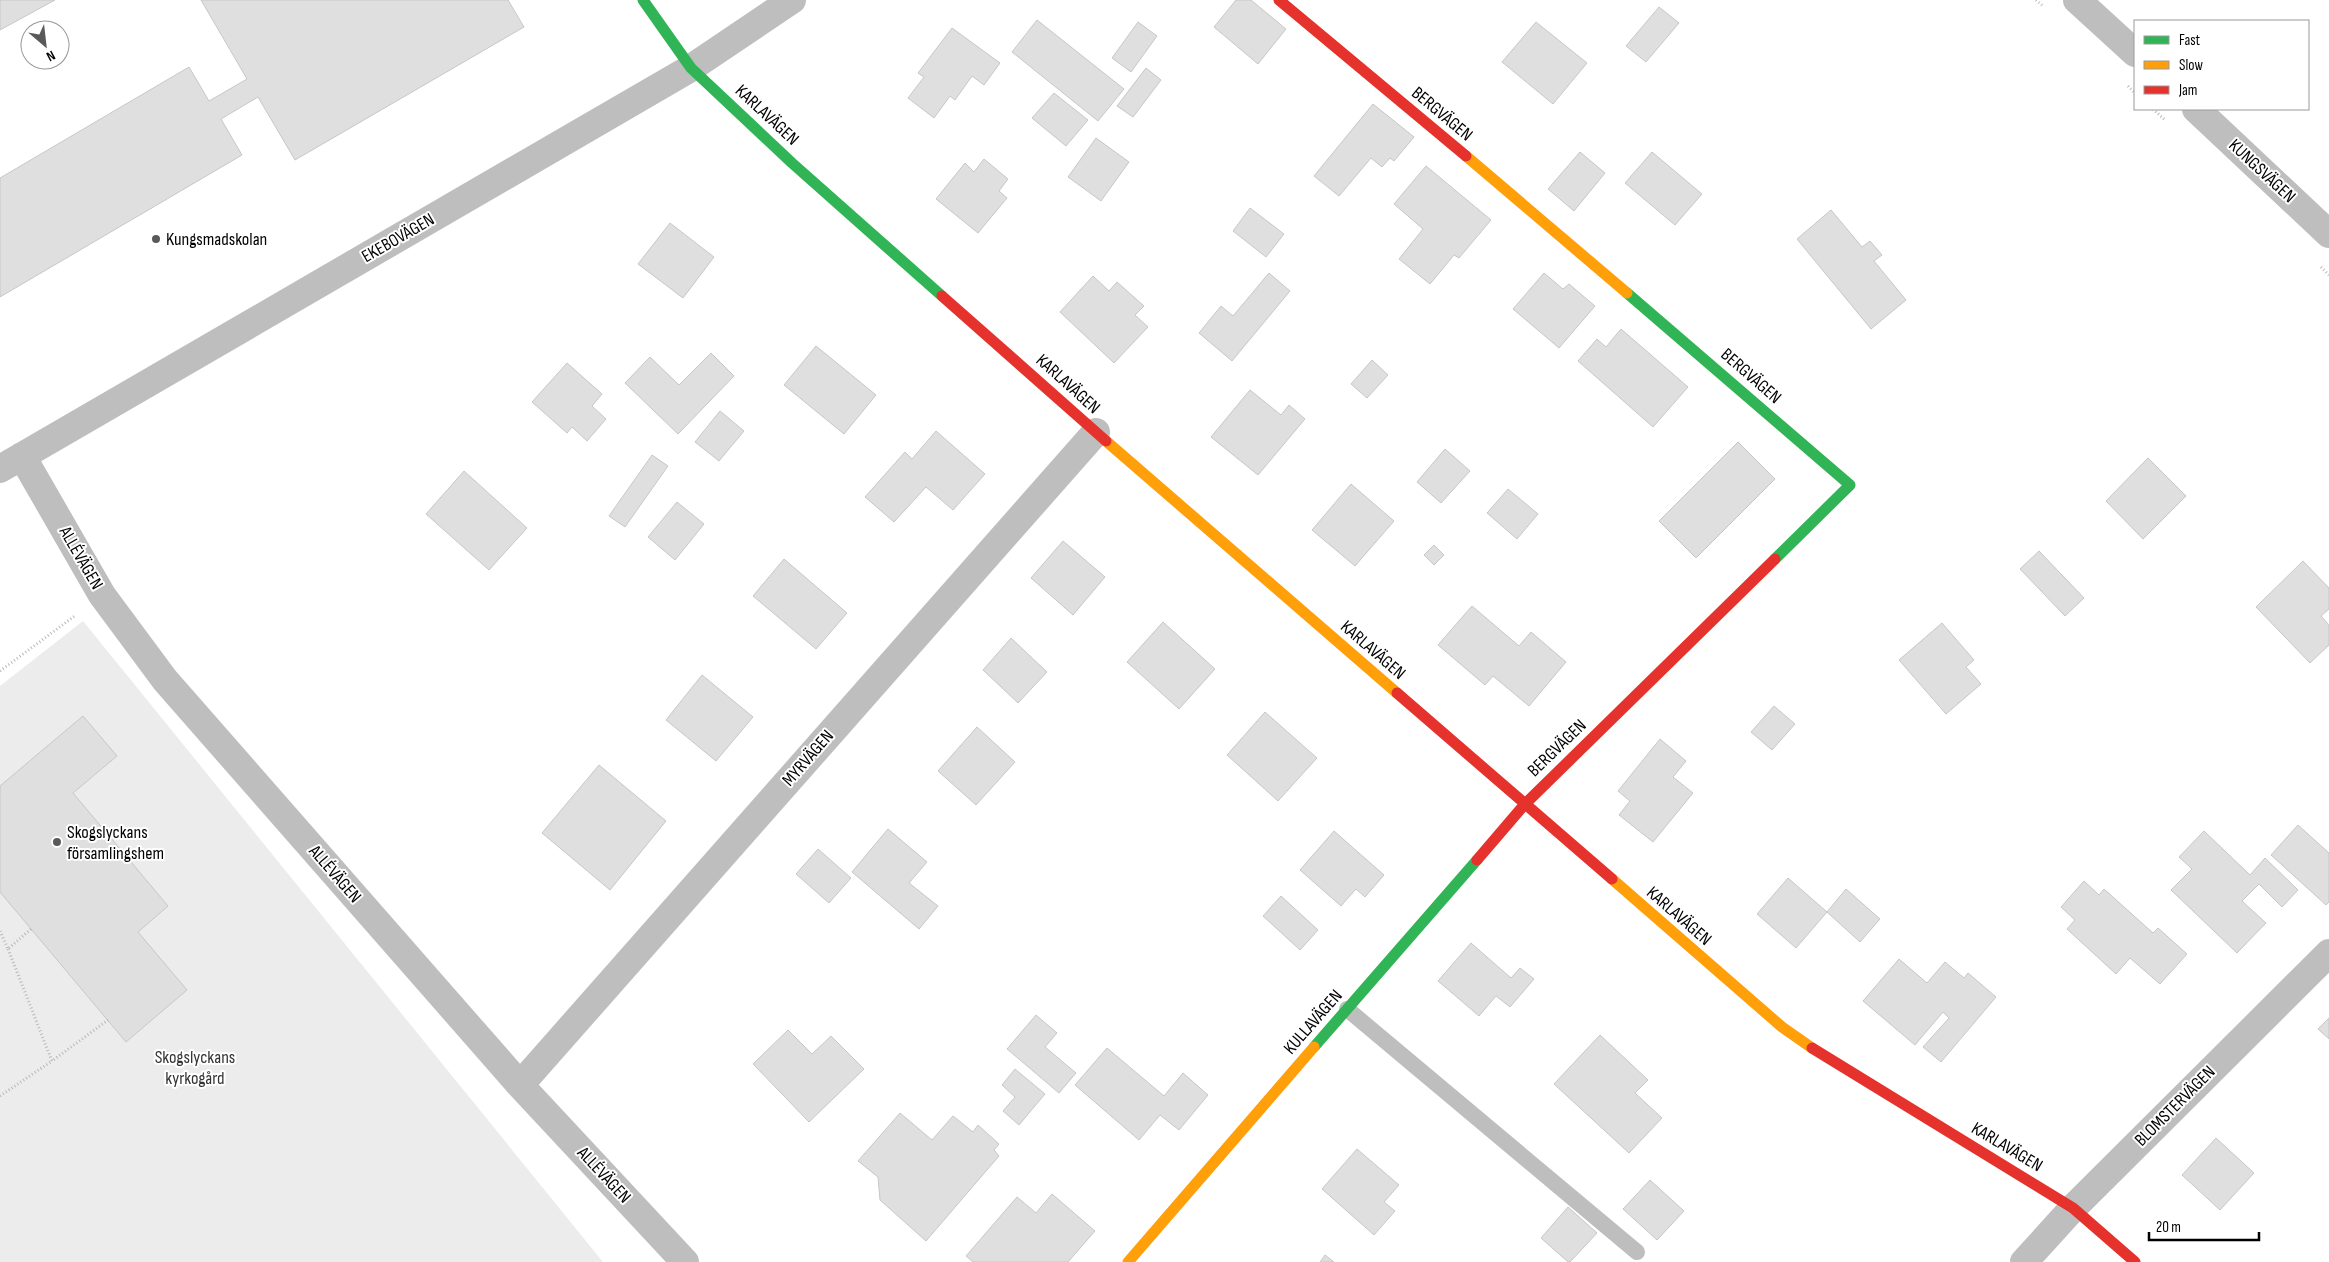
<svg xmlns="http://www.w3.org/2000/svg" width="2329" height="1262" font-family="'Sofia Sans Condensed',sans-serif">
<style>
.green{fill:#ececec}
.building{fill:#dfdfdf;stroke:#c7c7c7}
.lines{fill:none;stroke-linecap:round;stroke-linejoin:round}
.path{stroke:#b9b9b9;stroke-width:3;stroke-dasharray:1 2.5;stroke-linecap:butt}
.lane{stroke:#bebebe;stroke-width:16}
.street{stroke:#bebebe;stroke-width:28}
.fast{stroke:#30b455;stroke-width:11}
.slow{stroke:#ff9f0a;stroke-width:11}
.jam{stroke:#e5322d;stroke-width:11}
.poi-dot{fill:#595959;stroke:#fff;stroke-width:2}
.labels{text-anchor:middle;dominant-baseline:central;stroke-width:4;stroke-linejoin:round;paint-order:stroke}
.street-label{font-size:18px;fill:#000;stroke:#fff}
.poi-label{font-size:18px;fill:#000;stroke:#fff;text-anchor:start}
.park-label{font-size:18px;fill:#333;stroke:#fff}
</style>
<rect width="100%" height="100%" fill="#fff"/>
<path class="green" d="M 83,621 L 603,1262 L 0,1262 L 0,686 Z"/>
<path class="building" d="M 0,0 L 55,0 L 0,30 Z
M 201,0 L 508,0 L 524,27 L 295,160 L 258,97 L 221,119 L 242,155 L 0,297 L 0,178 L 189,67 L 209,101 L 247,79 Z
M 1236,0 L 1251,0 L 1286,29 L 1258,64 L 1214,27 Z
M 1659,7 L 1679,23 L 1646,62 L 1626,46 Z
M 1037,20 L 1124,89 L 1098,121 L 1012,52 Z
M 1138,22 L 1157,36 L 1131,72 L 1112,58 Z
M 1536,22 L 1587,63 L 1553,104 L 1502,62 Z
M 952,28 L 1000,63 L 984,85 L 972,76 L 955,100 L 950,96 L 934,118 L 908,98 L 924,77 L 918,73 Z
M 1146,68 L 1161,80 L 1133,117 L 1117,106 Z
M 1054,93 L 1088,120 L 1066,146 L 1032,118 Z
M 1373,104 L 1414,137 L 1394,161 L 1390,158 L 1382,167 L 1371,158 L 1339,196 L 1314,176 Z
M 1096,138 L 1129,162 L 1101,201 L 1068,177 Z
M 1580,152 L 1605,173 L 1574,211 L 1548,189 Z
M 1652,152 L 1702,194 L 1675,225 L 1625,183 Z
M 984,159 L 1008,179 L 999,191 L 1007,198 L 978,233 L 936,199 L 965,163 L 974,172 Z
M 1426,166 L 1491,220 L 1459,258 L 1454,255 L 1430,284 L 1399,259 L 1423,229 L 1394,204 Z
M 1250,208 L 1284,234 L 1266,257 L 1233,231 Z
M 1831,210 L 1862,247 L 1870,241 L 1882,255 L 1874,261 L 1906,300 L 1871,329 L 1797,239 Z
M 670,223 L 714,257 L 683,298 L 638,264 Z
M 1269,273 L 1290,291 L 1232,361 L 1199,333 L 1221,306 L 1233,316 Z
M 1544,273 L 1563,289 L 1569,284 L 1595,306 L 1559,348 L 1513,309 Z
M 1093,276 L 1109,291 L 1117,282 L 1144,306 L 1135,315 L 1148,327 L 1114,363 L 1060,312 Z
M 1621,329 L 1688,387 L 1653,427 L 1578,361 L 1597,339 L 1606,347 Z
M 816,346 L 876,395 L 844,434 L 784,385 Z
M 711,353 L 734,376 L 678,434 L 625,383 L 650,357 L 679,385 Z
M 1372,360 L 1388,375 L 1367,398 L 1351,384 Z
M 567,363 L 602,394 L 592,406 L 606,419 L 587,441 L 572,427 L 567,433 L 532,402 Z
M 1250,390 L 1281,415 L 1289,405 L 1305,419 L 1258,475 L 1211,437 Z
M 720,411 L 744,431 L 719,461 L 695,442 Z
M 936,431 L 985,474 L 953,510 L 926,487 L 894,522 L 865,497 L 905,452 L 912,459 Z
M 1738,442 L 1775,479 L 1696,558 L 1659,521 Z
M 1445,449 L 1470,471 L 1441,503 L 1417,482 Z
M 652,455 L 668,466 L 625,527 L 609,516 Z
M 2148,458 L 2186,496 L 2143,539 L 2106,501 Z
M 464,471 L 527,528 L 489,570 L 426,514 Z
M 1351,484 L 1394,521 L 1355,566 L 1312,530 Z
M 1508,489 L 1538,514 L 1517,539 L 1487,513 Z
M 677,502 L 704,524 L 675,560 L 648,537 Z
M 1063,541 L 1105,577 L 1073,615 L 1031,578 Z
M 1434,545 L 1444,555 L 1434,565 L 1424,555 Z
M 2039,551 L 2084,598 L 2065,616 L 2020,569 Z
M 784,559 L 847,613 L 816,649 L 753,596 Z
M 2303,561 L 2329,588 L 2329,609 L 2321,616 L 2329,625 L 2329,645 L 2310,663 L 2256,607 Z
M 1472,606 L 1519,646 L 1531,632 L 1566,662 L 1529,706 L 1493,676 L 1485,685 L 1438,645 Z
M 1163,622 L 1215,669 L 1179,709 L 1127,662 Z
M 1942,623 L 1974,660 L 1966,667 L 1981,684 L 1946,714 L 1899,660 Z
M 1011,638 L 1047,672 L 1018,703 L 983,670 Z
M 702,675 L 753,717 L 716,761 L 666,720 Z
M 1774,706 L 1795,724 L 1772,750 L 1751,732 Z
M 1265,712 L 1317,758 L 1278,801 L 1227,755 Z
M 83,716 L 117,756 L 73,793 L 168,906 L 138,932 L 187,990 L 126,1042 L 0,892 L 0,786 Z
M 977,727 L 1015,762 L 976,805 L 938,771 Z
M 1660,739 L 1686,761 L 1673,777 L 1693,793 L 1653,842 L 1619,815 L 1630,801 L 1618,791 Z
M 599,765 L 666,821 L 610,890 L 542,833 Z
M 2298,825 L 2329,853 L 2329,902 L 2326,905 L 2271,855 Z
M 888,829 L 927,862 L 909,883 L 938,906 L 919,929 L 852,872 Z
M 1334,831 L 1384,875 L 1365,897 L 1356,889 L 1341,906 L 1300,870 Z
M 2204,831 L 2250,875 L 2265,858 L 2298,890 L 2282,907 L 2259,884 L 2242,901 L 2266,923 L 2237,953 L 2171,890 L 2192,869 L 2179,857 Z
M 818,849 L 851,878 L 829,903 L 796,874 Z
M 1788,878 L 1827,912 L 1796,948 L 1757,914 Z
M 2084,881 L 2099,895 L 2104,889 L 2153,933 L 2158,928 L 2187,954 L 2160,984 L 2130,958 L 2116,974 L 2067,929 L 2075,920 L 2061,907 Z
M 1846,889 L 1880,919 L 1860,942 L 1827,912 Z
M 1281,896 L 1318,930 L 1300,950 L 1263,916 Z
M 1471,943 L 1511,978 L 1520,968 L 1534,979 L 1510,1007 L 1496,996 L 1479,1016 L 1438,981 Z
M 1899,959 L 1927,983 L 1945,962 L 1964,978 L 1968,973 L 1996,997 L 1941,1062 L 1923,1047 L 1949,1018 L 1943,1012 L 1915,1045 L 1863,1001 Z
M 1036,1015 L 1057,1033 L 1045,1047 L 1076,1073 L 1059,1093 L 1007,1049 Z
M 2329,1018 L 2329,1039 L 2318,1029 Z
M 788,1030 L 812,1054 L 831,1036 L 864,1069 L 809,1122 L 753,1064 Z
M 1600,1035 L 1648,1080 L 1635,1093 L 1662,1118 L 1629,1153 L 1554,1084 Z
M 1107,1048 L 1164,1096 L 1183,1073 L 1208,1095 L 1179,1130 L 1160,1115 L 1139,1140 L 1075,1085 Z
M 1015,1069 L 1045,1094 L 1019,1125 L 1003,1111 L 1015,1097 L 1002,1085 Z
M 900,1113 L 932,1140 L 953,1116 L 973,1132 L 978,1125 L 999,1144 L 994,1150 L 999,1156 L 926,1241 L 880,1200 L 878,1177 L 858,1161 Z
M 2216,1138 L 2254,1173 L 2220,1210 L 2182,1175 Z
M 1357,1149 L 1399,1185 L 1384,1202 L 1395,1211 L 1374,1235 L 1322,1189 Z
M 1650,1180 L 1684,1211 L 1657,1240 L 1623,1209 Z
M 1052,1194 L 1095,1231 L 1068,1262 L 973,1262 L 966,1256 L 1017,1197 L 1036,1213 Z
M 1568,1207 L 1597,1233 L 1570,1262 L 1568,1262 L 1541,1238 Z
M 1325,1255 L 1334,1262 L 1320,1262 Z"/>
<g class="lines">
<path class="path" d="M 2036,0 L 2043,6
M 2128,86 L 2135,93
M 2153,109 L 2165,120
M 2321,267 L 2329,275
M 0,671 L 76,615
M 0,931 L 8,949 L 31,929
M 8,949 L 52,1061 L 108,1020
M 0,1096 L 52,1061"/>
<path class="lane" d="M 1347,1009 L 1637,1252"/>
<path class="street" d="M 2077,0 L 2135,53
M 2196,109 L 2329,234
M 22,456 L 102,595 L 165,680 L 520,1085 L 685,1262
M 0,469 L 691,68 L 792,0
M 520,1085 L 1096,432
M 2024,1262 L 2073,1208 L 2329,953"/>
<path class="fast" d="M 643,0 L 691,68 L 792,163 L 942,296
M 1627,293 L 1850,485 L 1775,559
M 1314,1047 L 1477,860"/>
<path class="slow" d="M 1466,156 L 1627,293
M 1106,441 L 1397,693
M 1612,879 L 1782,1027 L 1812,1048
M 1128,1262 L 1314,1047"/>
<path class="jam" d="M 1279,0 L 1466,156
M 942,296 L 1106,441
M 1397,693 L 1612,879
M 1477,860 L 1524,805 L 1775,559
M 1812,1048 L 2073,1208 L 2135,1262"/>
</g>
<g class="poi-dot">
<circle cx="156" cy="239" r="5"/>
<circle cx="57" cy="842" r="5"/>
</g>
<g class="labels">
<g class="street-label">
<text transform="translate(1442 114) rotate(40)">BERGVÄGEN</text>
<text transform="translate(767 115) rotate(43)">KARLAVÄGEN</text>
<text transform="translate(2262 171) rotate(43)">KUNGSVÄGEN</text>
<text transform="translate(398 238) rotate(-30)">EKEBOVÄGEN</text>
<text transform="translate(1751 376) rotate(41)">BERGVÄGEN</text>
<text transform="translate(1068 384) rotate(42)">KARLAVÄGEN</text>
<text transform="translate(81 558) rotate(60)">ALLÉVÄGEN</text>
<text transform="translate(1373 650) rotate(41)">KARLAVÄGEN</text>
<text transform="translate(1557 748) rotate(-44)">BERGVÄGEN</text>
<text transform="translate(808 758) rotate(-49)">MYRVÄGEN</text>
<text transform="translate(335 874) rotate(49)">ALLÉVÄGEN</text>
<text transform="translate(1679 916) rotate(41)">KARLAVÄGEN</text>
<text transform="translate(1313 1022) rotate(-49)">KULLAVÄGEN</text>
<text transform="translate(2175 1106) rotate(-45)">BLOMSTERVÄGEN</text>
<text transform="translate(2007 1147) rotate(31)">KARLAVÄGEN</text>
<text transform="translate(604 1175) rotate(47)">ALLÉVÄGEN</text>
</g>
<g class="poi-label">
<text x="166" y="239">Kungsmadskolan</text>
<text x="67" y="832">Skogslyckans<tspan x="67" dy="21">församlingshem</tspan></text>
</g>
<g class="park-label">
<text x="195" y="1057">Skogslyckans<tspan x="195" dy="21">kyrkogård</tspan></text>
</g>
</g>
<rect x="2134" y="20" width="175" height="90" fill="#ffffff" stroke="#999999"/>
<rect x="2144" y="36" width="25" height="8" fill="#30b455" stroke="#999999"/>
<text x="2179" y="45" font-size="15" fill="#000000">Fast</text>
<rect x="2144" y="61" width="25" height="8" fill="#ff9f0a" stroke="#999999"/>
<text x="2179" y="70" font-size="15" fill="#000000">Slow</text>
<rect x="2144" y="86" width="25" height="8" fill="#e5322d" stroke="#999999"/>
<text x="2179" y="95" font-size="15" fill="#000000">Jam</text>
<g transform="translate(45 45) rotate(152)"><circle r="24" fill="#ffffff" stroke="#999999"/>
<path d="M0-4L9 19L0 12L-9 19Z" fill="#595959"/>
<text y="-8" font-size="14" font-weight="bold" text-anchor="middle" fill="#000000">N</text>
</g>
<path d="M2149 1232v8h110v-8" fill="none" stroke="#000000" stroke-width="2.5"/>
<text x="2156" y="1232" font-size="15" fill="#000000" stroke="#ffffff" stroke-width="4" paint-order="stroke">20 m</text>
</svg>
